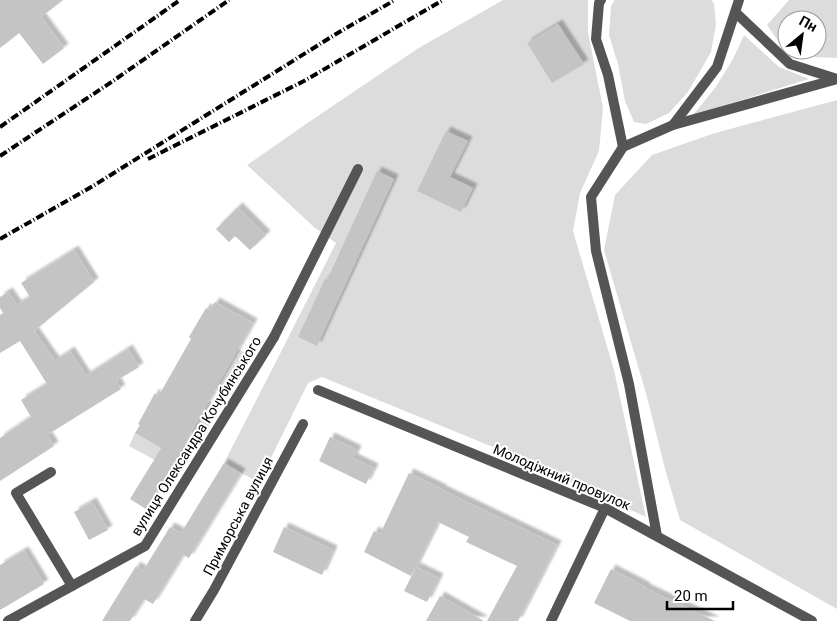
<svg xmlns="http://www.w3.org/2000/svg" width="837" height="621" font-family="Roboto,sans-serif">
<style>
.green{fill:#dcdcdc}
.building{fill:#c4c4c4;filter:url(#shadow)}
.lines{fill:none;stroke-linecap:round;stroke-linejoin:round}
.lane{stroke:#555;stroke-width:10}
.street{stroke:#555;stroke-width:10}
.rail{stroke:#000;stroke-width:4;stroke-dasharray:8 2.5 1 2.5;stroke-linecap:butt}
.labels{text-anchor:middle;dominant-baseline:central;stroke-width:4;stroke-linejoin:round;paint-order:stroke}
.street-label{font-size:14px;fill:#000;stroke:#fff}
</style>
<defs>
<filter id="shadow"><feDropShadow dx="4.5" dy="-4.5" stdDeviation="1" flood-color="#0004"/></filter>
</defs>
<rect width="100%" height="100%" fill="#fff"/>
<path class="green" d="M 503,0 L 588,0 L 588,32 L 603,108 L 599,151 L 580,193 L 573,231 L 614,370 L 646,517 L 510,454 L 322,377 L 308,383 L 259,482 L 241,473 L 224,463 L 283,348 L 336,243 L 315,228 L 247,165 L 306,124 L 417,49 Z
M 615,0 L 711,0 L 714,3 L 716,24 L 711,52 L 688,92 L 669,113 L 646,124 L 634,122 L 625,101 L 618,64 L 609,35 L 611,6 Z
M 789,0 L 837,0 L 837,58 L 811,57 L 794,50 L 817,50 L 817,20 L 787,20 L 787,47 L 781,45 L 767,25 Z
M 744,35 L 779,67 L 809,79 L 693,115 L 715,88 L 733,59 Z
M 837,100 L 837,609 L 680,520 L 665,469 L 647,397 L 604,250 L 615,195 L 652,155 L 715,133 Z
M 238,349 L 250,355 L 228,394 L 216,388 Z
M 209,401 L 220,406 L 203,438 L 191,432 Z
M 135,433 L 177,457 L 186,442 L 197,447 L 180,474 L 129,446 Z"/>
<path class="building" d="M 0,0 L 63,0 L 41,17 L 64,48 L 43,64 L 19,33 L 0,48 Z
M 558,24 L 584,64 L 552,83 L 527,43 Z
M 446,131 L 468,141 L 450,177 L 473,188 L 461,212 L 417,191 Z
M 377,171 L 394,179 L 317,346 L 298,337 L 325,279 L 327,280 Z
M 238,207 L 266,235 L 250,250 L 235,236 L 229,242 L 216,229 Z
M 74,250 L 94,282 L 34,331 L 55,361 L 70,351 L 86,376 L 128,349 L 139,367 L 116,381 L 121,389 L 47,435 L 54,446 L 0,481 L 0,438 L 31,417 L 21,400 L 47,384 L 20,341 L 0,353 L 0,315 L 3,313 L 0,308 L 0,297 L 8,292 L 17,305 L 30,297 L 21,283 Z
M 215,302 L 253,323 L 165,479 L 146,509 L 130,499 L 162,447 L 161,448 L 135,433 L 140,425 L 138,424 L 155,393 L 158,397 L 191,339 L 189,337 L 206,308 L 210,310 Z
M 330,437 L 357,450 L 353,458 L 374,468 L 366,484 L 319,461 Z
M 224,463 L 241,473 L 189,558 L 183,555 L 153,604 L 144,599 L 130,621 L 102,621 L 136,566 L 143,571 L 170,527 L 181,533 Z
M 409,473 L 442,489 L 442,490 L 557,545 L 518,621 L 487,621 L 517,566 L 466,542 L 469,537 L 438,522 L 411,576 L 364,552 L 374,531 L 380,534 Z
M 92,502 L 108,530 L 89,540 L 74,512 Z
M 284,527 L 333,550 L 322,575 L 273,552 Z
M 24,551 L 44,584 L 0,610 L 0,565 Z
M 416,567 L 439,578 L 427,602 L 404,591 Z
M 611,569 L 646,587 L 645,588 L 715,621 L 630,621 L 594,603 Z
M 440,596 L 484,621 L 426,621 Z"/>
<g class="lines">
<path class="lane" d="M 601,0 L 599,3 L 596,39 L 608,75 L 623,147
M 735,12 L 790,64 L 837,79
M 673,125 L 717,67 L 739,0
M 274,337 L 358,169
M 51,472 L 16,493 L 72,586"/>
<path class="street" d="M 318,390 L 605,508 L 812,621
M 657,536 L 629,384 L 596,251 L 591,197 L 623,147 L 673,125 L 837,79
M 8,621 L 145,546 L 274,337
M 195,621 L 214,590 L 303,424
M 551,621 L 605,508"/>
<path class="rail" d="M 0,127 L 180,0
M 0,156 L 113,81 L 229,0
M 148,159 L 304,81 L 443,0
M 0,239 L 93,186 L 336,34 L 395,0"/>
</g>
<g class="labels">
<g class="street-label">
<text transform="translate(196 436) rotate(-58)">вулиця Олександра Кочубинського</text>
<text transform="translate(562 477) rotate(23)">Молодіжний провулок</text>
<text transform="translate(238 516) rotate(-62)">Приморська вулиця</text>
</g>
</g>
<g transform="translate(802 35) rotate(29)"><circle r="24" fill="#ffffff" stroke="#999999"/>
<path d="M0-4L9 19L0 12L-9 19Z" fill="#000000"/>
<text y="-8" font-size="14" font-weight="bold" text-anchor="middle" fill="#000000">Пн</text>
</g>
<path d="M667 601v8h66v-8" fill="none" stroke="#000000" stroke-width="2.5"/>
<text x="674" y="601" font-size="15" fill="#000000" stroke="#ffffff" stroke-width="4" paint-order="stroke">20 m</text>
</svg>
